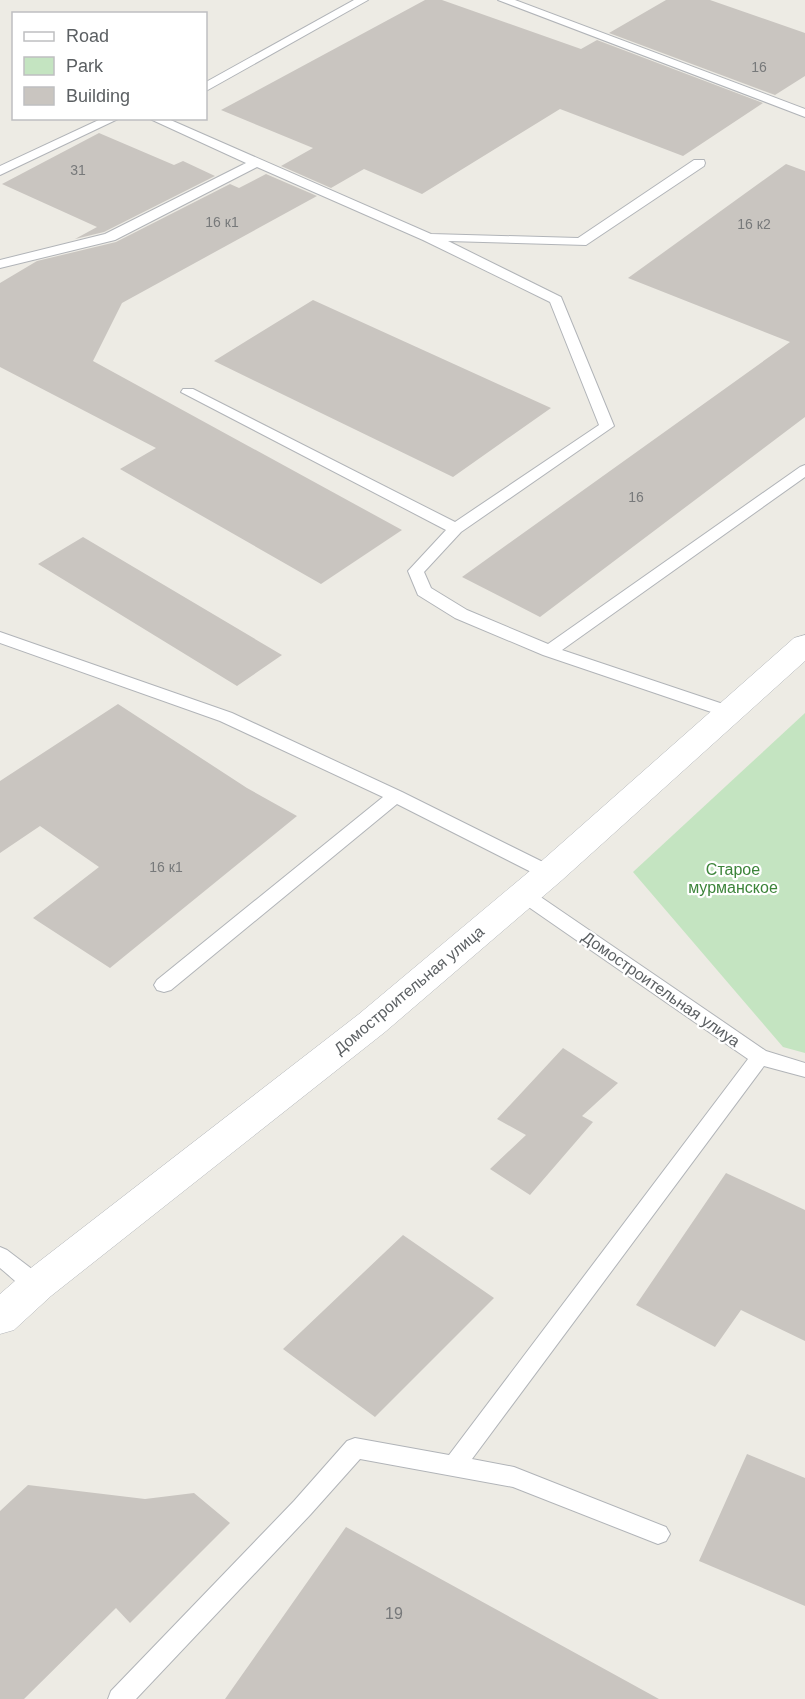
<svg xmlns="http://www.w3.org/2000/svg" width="805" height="1699" font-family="Arial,sans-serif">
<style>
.green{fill:#c4e4c1}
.building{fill:#c9c5c0}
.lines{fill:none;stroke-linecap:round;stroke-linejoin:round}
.service-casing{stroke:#b1b4b8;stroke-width:2}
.tertiary-casing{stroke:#b1b4b8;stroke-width:1}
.service{fill:#fff;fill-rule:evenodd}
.tertiary{fill:#fff;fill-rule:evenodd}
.labels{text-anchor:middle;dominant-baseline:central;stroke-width:4.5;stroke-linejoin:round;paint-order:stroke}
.number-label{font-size:14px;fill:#77797a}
.park-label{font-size:16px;fill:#3c843a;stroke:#fff}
.street-label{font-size:16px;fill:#5c6063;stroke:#fff}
.near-number-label{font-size:16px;fill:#77797a}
</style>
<rect width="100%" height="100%" fill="#edebe4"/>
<path class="green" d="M 805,713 L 805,1053 L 783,1047 L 633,872 Z"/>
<path class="building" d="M 425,0 L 442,0 L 581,49 L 597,40 L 763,103 L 683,156 L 560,109 L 422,194 L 364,169 L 331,188 L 281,166 L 313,148 L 221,110 Z
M 666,0 L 710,0 L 805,33 L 805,76 L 775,95 L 609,33 Z
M 99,133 L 174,165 L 183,161 L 215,176 L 104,232 L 75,239 L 97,227 L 2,184 Z
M 786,164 L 805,171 L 805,417 L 540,617 L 462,577 L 790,342 L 628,278 Z
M 266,174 L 317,196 L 122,303 L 93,361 L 402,530 L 321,584 L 120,469 L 156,448 L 0,367 L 0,283 L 37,261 L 116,242 L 230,184 L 239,188 Z
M 313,300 L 551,408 L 453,477 L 214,361 Z
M 83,537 L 282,655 L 237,686 L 38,564 Z
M 118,704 L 247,788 L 297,816 L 110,968 L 33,918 L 99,867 L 40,826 L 0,853 L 0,781 Z
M 563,1048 L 618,1083 L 582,1116 L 593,1122 L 530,1195 L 490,1169 L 526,1135 L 497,1119 Z
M 726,1173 L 805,1210 L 805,1341 L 741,1310 L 715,1347 L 636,1305 Z
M 403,1235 L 494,1298 L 375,1417 L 283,1349 Z
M 747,1454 L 805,1478 L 805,1606 L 699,1561 Z
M 28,1485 L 145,1499 L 194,1493 L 230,1523 L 130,1623 L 116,1608 L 24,1699 L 0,1699 L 0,1511 Z
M 346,1527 L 659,1699 L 225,1699 Z"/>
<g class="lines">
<g class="service-casing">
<path id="service" d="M 354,0 L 368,0 L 206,91 L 206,82 Z
M 498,0 L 515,0 L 805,109 L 805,117 Z
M 103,118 L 120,118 L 0,175 L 0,166 Z
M 148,118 L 166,118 L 431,234 L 578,238 L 694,160 L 704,160 L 705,163 L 704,166 L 586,245 L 448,241 L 561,297 L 614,426 L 461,532 L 424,572 L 431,588 L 467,610 L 548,644 L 800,467 L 805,465 L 805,477 L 562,650 L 735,708 L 737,712 L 735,716 L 723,716 L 543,655 L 455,618 L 418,595 L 408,571 L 446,530 L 181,392 L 183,389 L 193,389 L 455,522 L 599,425 L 550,302 L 423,240 L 257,167 L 115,240 L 0,268 L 0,260 L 105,234 L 246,163 Z
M 0,632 L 232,713 L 402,792 L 555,868 L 558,873 L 555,878 L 549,879 L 543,878 L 397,804 L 171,990 L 164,992 L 157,990 L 154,985 L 157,980 L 383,797 L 220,721 L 0,643 Z
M 523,888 L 529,889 L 766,1051 L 805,1063 L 805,1077 L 764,1066 L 472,1459 L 514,1467 L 666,1527 L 670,1534 L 666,1541 L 658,1544 L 513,1487 L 360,1459 L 310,1515 L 136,1699 L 108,1699 L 111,1691 L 294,1501 L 347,1441 L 355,1438 L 449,1455 L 748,1059 L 517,899 L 514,894 L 517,889 Z
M 0,1247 L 7,1250 L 45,1279 L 48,1285 L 45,1291 C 28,1297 13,1278 0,1268 Z"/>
</g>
<g class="tertiary-casing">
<path id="tertiary" d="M 805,635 L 805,661 L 561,881 L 385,1032 L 51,1296 L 14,1330 L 0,1334 L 0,1294 L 23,1274 L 359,1014 L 537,865 L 794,638 Z"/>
</g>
<use href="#service" class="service"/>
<use href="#tertiary" class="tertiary"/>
</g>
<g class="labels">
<g class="number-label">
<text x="759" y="67">16</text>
<text x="78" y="170">31</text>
<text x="222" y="222">16 к1</text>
<text x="754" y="224">16 к2</text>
<text x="636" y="497">16</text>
<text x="166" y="867">16 к1</text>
</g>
<g class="park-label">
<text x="733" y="869">Старое<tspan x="733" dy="18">мурманское</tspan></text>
</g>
<g class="street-label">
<text transform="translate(661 989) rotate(35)">Домостроительная улиуа</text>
<text transform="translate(409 990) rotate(-40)">Домостроительная улица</text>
</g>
<g class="near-number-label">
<text x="394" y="1613">19</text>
</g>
</g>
<rect x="12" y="12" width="195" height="108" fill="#ffffff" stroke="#bebfc1" stroke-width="1.5"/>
<rect x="24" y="32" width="30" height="9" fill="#ffffff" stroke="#bebfc1" stroke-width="1.5"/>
<text x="66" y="42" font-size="18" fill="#5c6063">Road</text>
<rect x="24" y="57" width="30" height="18" fill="#c4e4c1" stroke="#bebfc1" stroke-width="1.5"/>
<text x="66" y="72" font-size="18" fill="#5c6063">Park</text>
<rect x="24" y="87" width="30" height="18" fill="#c9c5c0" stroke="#bebfc1" stroke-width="1.5"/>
<text x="66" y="102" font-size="18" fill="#5c6063">Building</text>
</svg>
